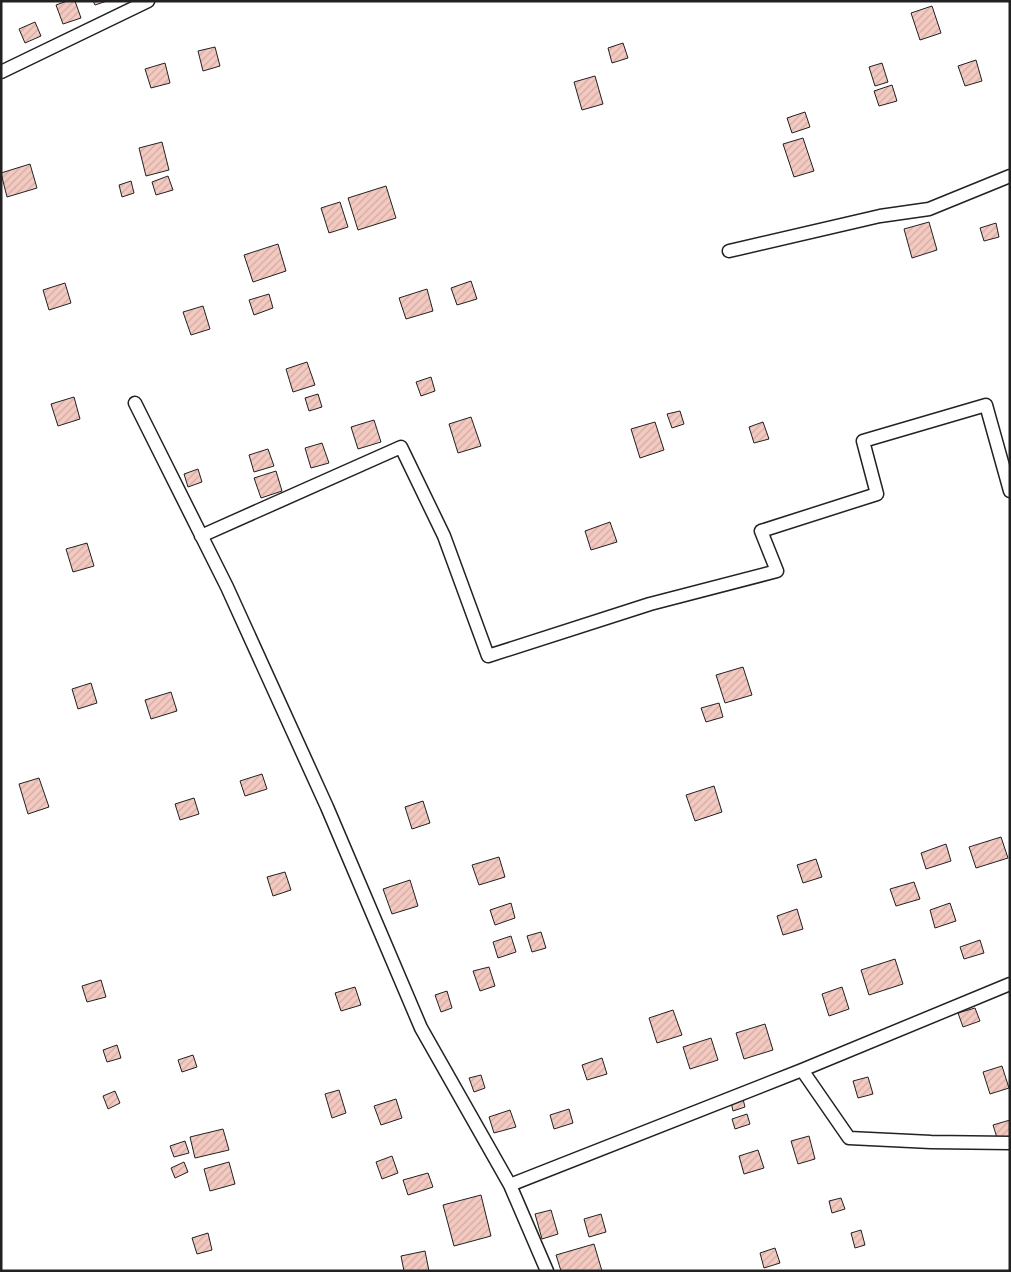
<svg xmlns="http://www.w3.org/2000/svg" width="1011" height="1272" font-family="Raleway,sans-serif">
<style>
.building{fill:url(#building-hatch);stroke:#222}
.lines{fill:none;stroke-linecap:round;stroke-linejoin:round}
.street-casing{stroke:#222;stroke-width:15}
.street{stroke:#fff;stroke-width:12}
</style>
<defs>
<pattern id="building-hatch" width="6" height="6" patternUnits="userSpaceOnUse" patternTransform="scale(1.25)"><rect width="6" height="6" fill="#f3c9c0"/><path d="M-1 1l2-2M0 6l6-6M5 7l2-2" fill="none" stroke="#d0aca5"/></pattern>
</defs>
<rect width="100%" height="100%" fill="#fff"/>
<path class="building" d="M 67,1 L 75,1 L 81,18 L 63,24 L 56,5 Z
M 93,1 L 107,1 L 95,5 Z
M 932,6 L 941,33 L 920,40 L 911,13 Z
M 35,22 L 41,36 L 25,43 L 19,29 Z
M 623,43 L 628,58 L 612,63 L 608,48 Z
M 215,47 L 220,66 L 203,71 L 198,51 Z
M 976,60 L 982,81 L 965,86 L 958,66 Z
M 165,63 L 170,83 L 151,88 L 145,69 Z
M 882,63 L 888,82 L 875,86 L 869,67 Z
M 595,76 L 603,104 L 582,110 L 574,82 Z
M 892,85 L 897,101 L 879,106 L 874,91 Z
M 805,112 L 810,127 L 792,133 L 787,118 Z
M 803,138 L 814,171 L 794,177 L 783,144 Z
M 162,142 L 169,170 L 146,176 L 139,148 Z
M 30,164 L 37,188 L 7,197 L 1,173 Z
M 168,176 L 173,190 L 156,195 L 152,182 Z
M 131,181 L 134,193 L 122,197 L 119,185 Z
M 386,186 L 396,218 L 358,230 L 348,198 Z
M 340,202 L 348,227 L 329,233 L 321,208 Z
M 929,222 L 937,250 L 912,258 L 904,229 Z
M 996,223 L 999,237 L 984,241 L 980,228 Z
M 278,244 L 286,271 L 253,282 L 244,255 Z
M 471,281 L 477,299 L 457,305 L 451,288 Z
M 65,283 L 71,303 L 49,310 L 43,290 Z
M 427,289 L 433,311 L 406,319 L 399,298 Z
M 269,294 L 273,308 L 254,315 L 249,300 Z
M 203,306 L 210,329 L 191,335 L 183,312 Z
M 307,362 L 315,385 L 293,392 L 286,369 Z
M 431,377 L 435,391 L 421,396 L 416,382 Z
M 318,394 L 322,407 L 309,411 L 305,398 Z
M 74,397 L 80,419 L 58,426 L 51,404 Z
M 680,411 L 684,424 L 672,428 L 667,414 Z
M 471,417 L 481,446 L 458,453 L 449,424 Z
M 374,420 L 381,442 L 358,449 L 351,427 Z
M 655,422 L 664,450 L 640,458 L 631,429 Z
M 763,422 L 769,439 L 754,443 L 749,427 Z
M 322,443 L 329,463 L 311,468 L 305,448 Z
M 268,449 L 274,466 L 254,472 L 249,455 Z
M 198,469 L 202,482 L 188,487 L 184,474 Z
M 276,471 L 282,491 L 261,498 L 254,478 Z
M 610,522 L 617,542 L 591,550 L 585,531 Z
M 87,543 L 94,566 L 73,572 L 66,549 Z
M 743,667 L 752,695 L 725,703 L 716,675 Z
M 91,683 L 97,703 L 78,709 L 72,689 Z
M 171,692 L 177,711 L 151,719 L 145,700 Z
M 719,703 L 723,717 L 706,722 L 701,708 Z
M 262,774 L 267,789 L 245,796 L 240,781 Z
M 39,778 L 49,807 L 28,814 L 19,784 Z
M 714,786 L 722,812 L 695,821 L 686,795 Z
M 194,798 L 199,814 L 180,820 L 175,804 Z
M 423,801 L 430,823 L 412,829 L 405,807 Z
M 1001,837 L 1008,858 L 976,868 L 969,847 Z
M 946,844 L 951,861 L 926,869 L 921,853 Z
M 499,857 L 505,877 L 479,885 L 472,865 Z
M 816,859 L 822,877 L 803,883 L 797,865 Z
M 285,872 L 291,890 L 273,896 L 267,877 Z
M 410,880 L 418,906 L 392,914 L 383,889 Z
M 914,882 L 920,899 L 896,906 L 890,889 Z
M 511,903 L 515,918 L 495,925 L 490,910 Z
M 950,903 L 956,921 L 935,928 L 930,910 Z
M 797,909 L 803,929 L 783,935 L 777,916 Z
M 541,932 L 546,948 L 532,952 L 527,936 Z
M 511,936 L 516,952 L 498,958 L 493,942 Z
M 980,940 L 984,953 L 964,959 L 960,947 Z
M 895,959 L 903,984 L 869,995 L 861,970 Z
M 489,967 L 495,986 L 480,991 L 473,971 Z
M 101,980 L 106,997 L 87,1002 L 82,986 Z
M 355,987 L 361,1005 L 341,1011 L 335,993 Z
M 842,987 L 849,1009 L 829,1016 L 822,994 Z
M 447,991 L 452,1008 L 441,1012 L 435,995 Z
M 975,1008 L 980,1021 L 963,1027 L 958,1013 Z
M 673,1010 L 682,1035 L 657,1043 L 649,1018 Z
M 765,1024 L 773,1050 L 744,1059 L 736,1033 Z
M 711,1038 L 718,1060 L 690,1069 L 683,1047 Z
M 117,1045 L 121,1058 L 107,1062 L 103,1050 Z
M 193,1055 L 197,1067 L 182,1072 L 178,1060 Z
M 602,1058 L 607,1074 L 587,1080 L 582,1065 Z
M 1002,1066 L 1009,1088 L 990,1094 L 983,1072 Z
M 481,1075 L 485,1088 L 474,1092 L 469,1078 Z
M 868,1077 L 873,1094 L 858,1098 L 853,1081 Z
M 339,1090 L 346,1113 L 332,1118 L 325,1094 Z
M 115,1091 L 120,1103 L 108,1109 L 103,1096 Z
M 396,1099 L 402,1118 L 381,1125 L 374,1106 Z
M 743,1099 L 745,1107 L 733,1111 L 731,1102 Z
M 569,1109 L 573,1123 L 554,1129 L 550,1115 Z
M 510,1110 L 516,1127 L 494,1133 L 489,1117 Z
M 747,1114 L 750,1124 L 735,1129 L 732,1119 Z
M 1010,1120 L 1010,1137 L 998,1141 L 993,1125 Z
M 223,1129 L 229,1150 L 195,1158 L 190,1137 Z
M 809,1136 L 815,1159 L 798,1164 L 791,1141 Z
M 185,1141 L 189,1153 L 174,1157 L 170,1146 Z
M 758,1150 L 764,1168 L 744,1174 L 739,1156 Z
M 392,1156 L 398,1173 L 382,1179 L 376,1162 Z
M 184,1162 L 188,1172 L 175,1178 L 171,1168 Z
M 229,1162 L 235,1184 L 210,1191 L 204,1169 Z
M 428,1173 L 433,1187 L 408,1195 L 403,1180 Z
M 481,1195 L 491,1236 L 454,1246 L 443,1205 Z
M 841,1198 L 845,1209 L 832,1213 L 829,1201 Z
M 551,1210 L 558,1234 L 542,1239 L 535,1214 Z
M 601,1214 L 606,1232 L 589,1237 L 584,1219 Z
M 861,1230 L 865,1245 L 855,1248 L 851,1233 Z
M 208,1233 L 212,1250 L 197,1254 L 192,1238 Z
M 594,1244 L 602,1271 L 561,1271 L 556,1255 Z
M 775,1248 L 780,1263 L 764,1268 L 760,1253 Z
M 425,1251 L 429,1271 L 404,1271 L 401,1256 Z"/>
<g class="lines">
<g class="street-casing">
<path id="street" d="M 1,72 L 148,1
M 729,251 L 880,216 L 929,209 L 1010,176
M 135,403 L 227,587 L 327,807 L 421,1028 L 510,1185
M 201,536 L 401,447 L 444,536 L 488,656 L 650,604 L 777,571 L 761,531 L 877,494 L 863,441 L 986,405 L 1010,491
M 802,1070 L 849,1138 L 931,1142 L 1010,1143
M 547,1271 L 510,1185 L 802,1070 L 1010,984"/>
</g>
<use href="#street" class="street"/>
</g>
<rect width="1011" height="1272" fill="none" stroke="#222222" stroke-width="5"/>
</svg>
